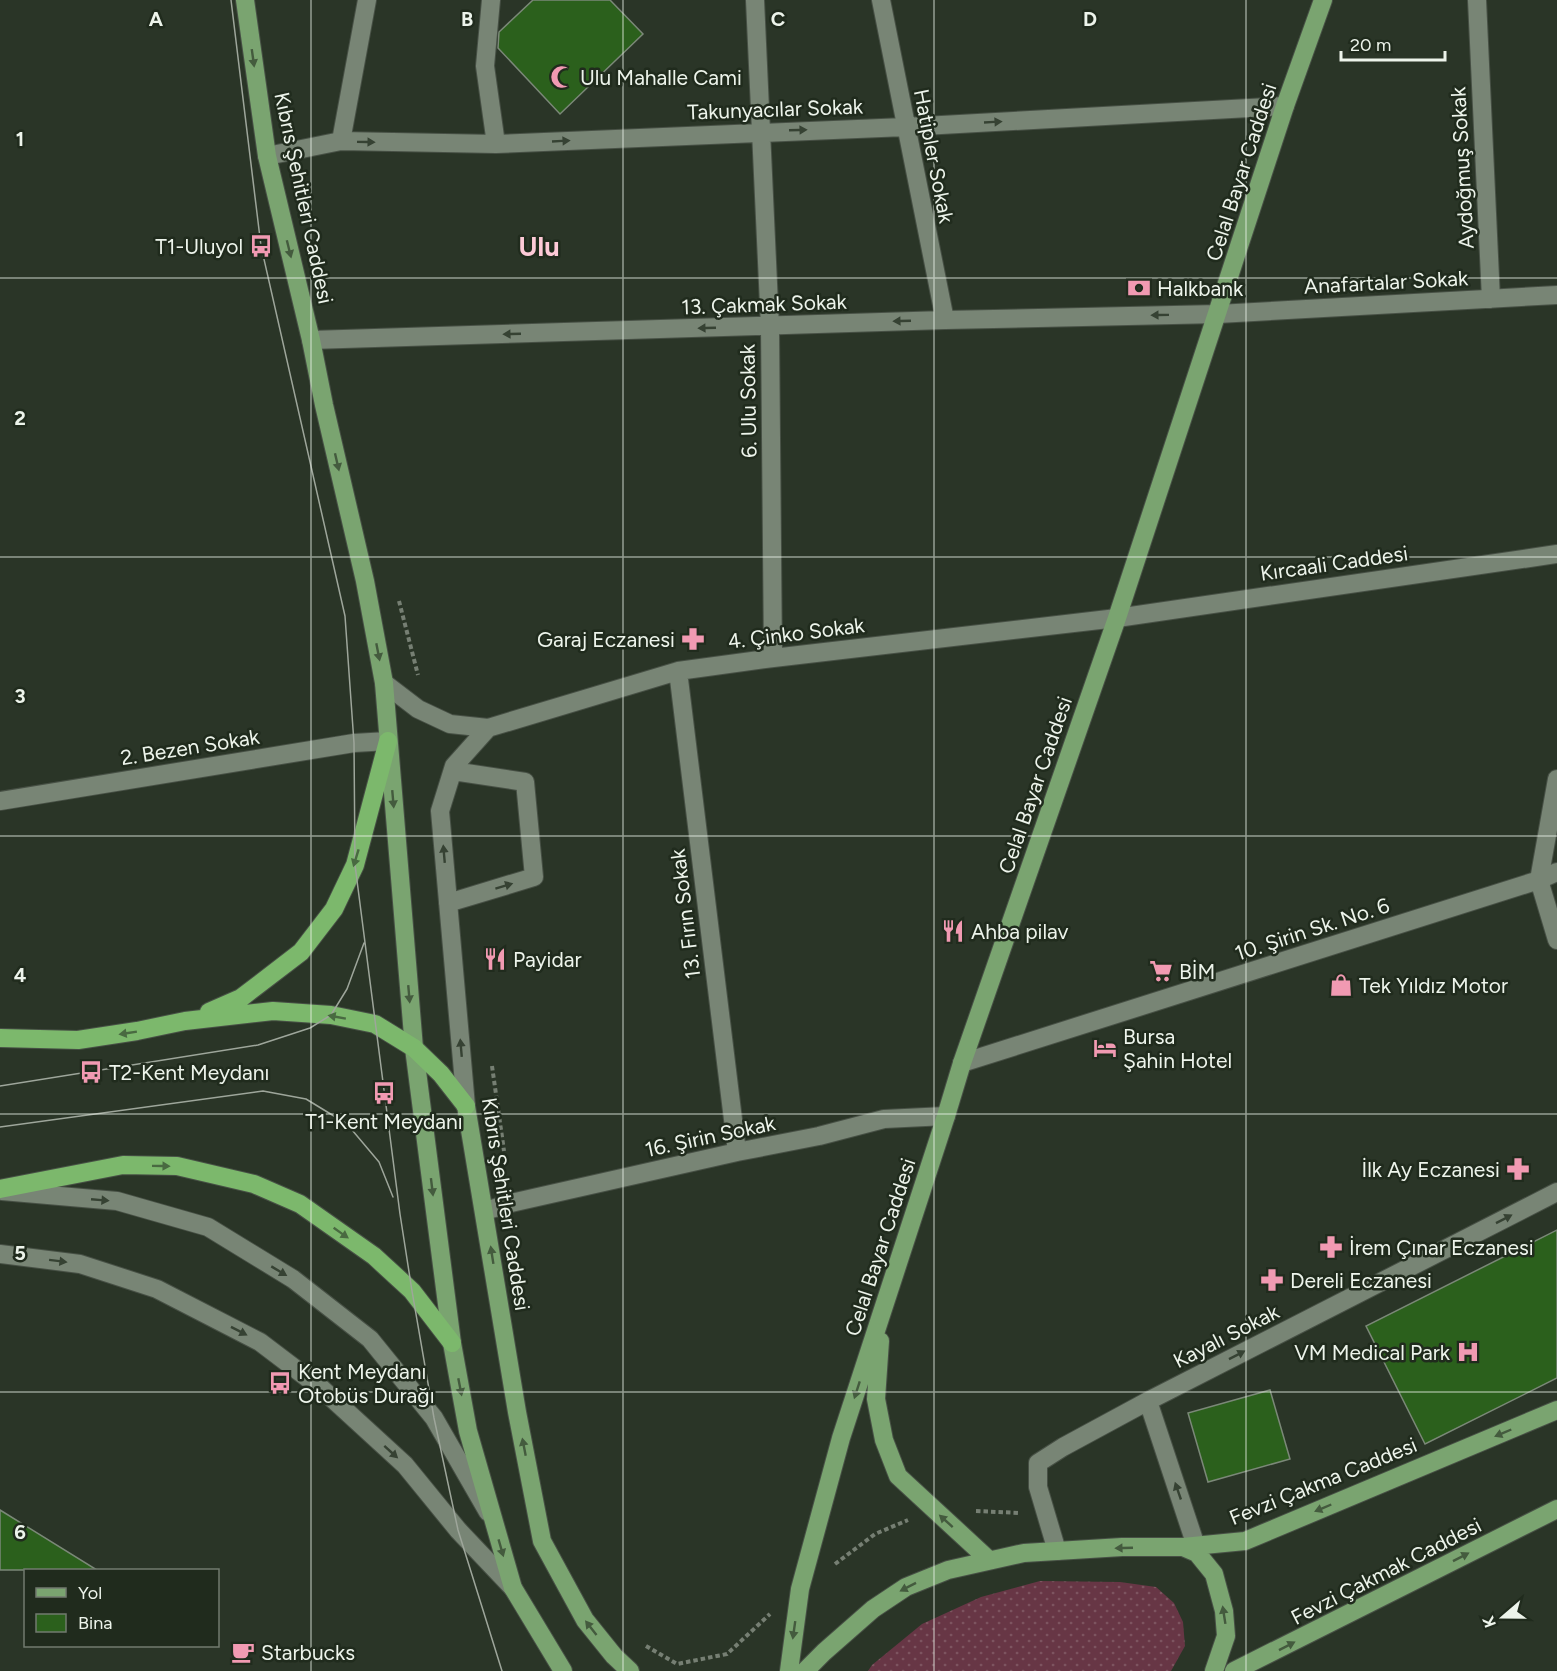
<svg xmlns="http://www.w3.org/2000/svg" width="1557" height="1671" font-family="Figtree,sans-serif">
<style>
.grass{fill:url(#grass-dots)}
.building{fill:#2b601c;stroke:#7b8878;stroke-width:1.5}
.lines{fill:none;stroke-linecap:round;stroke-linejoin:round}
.minor-casing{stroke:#475045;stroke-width:20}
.major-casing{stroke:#475045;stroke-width:20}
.highway-casing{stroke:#475045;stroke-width:20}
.path{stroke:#767f73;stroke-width:4;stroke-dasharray:4.5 3;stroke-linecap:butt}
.minor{stroke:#788575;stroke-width:18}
.major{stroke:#7aa470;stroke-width:18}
.highway{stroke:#7cb86c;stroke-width:18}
.tram{stroke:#9ea69b;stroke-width:1.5}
.oneway{fill:#445b3e}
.oneway2{fill:#364233}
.oneway3{fill:#496a41}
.grid{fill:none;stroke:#edf4eb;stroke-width:1.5;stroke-opacity:0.55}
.labels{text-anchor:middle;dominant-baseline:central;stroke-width:5;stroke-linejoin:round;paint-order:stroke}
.poi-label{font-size:21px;fill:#edf4eb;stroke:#202b1d;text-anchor:start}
.street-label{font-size:21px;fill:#edf4eb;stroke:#202b1d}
.district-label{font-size:27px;font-weight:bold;fill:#fdcad7;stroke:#202b1d}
.grid-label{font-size:20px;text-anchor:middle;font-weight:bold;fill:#edf4eb;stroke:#202b1d;stroke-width:5;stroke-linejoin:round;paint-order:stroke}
</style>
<defs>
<pattern id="grass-dots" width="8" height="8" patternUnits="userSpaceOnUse" patternTransform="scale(1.5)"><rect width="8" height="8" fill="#673645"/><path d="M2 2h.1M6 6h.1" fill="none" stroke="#7d5460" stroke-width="1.8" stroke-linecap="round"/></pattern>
</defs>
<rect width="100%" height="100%" fill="#2a3527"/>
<path class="grass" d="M 1040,1581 L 1120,1582 L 1156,1587 L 1174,1603 L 1183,1622 L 1185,1646 L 1171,1671 L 868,1671 L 872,1665 L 922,1624 L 981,1597 Z"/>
<path class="building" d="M 533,0 L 610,0 L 643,34 L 560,114 L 498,48 L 499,32 Z
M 1557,1230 L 1557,1378 L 1425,1444 L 1366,1326 Z
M 1270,1390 L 1290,1459 L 1208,1482 L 1188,1413 Z
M 0,1510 L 97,1570 L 0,1570 Z"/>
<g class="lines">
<g class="minor-casing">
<path id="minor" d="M 491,0 L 485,66 L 496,144
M 755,0 L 770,327 L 773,658
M 881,0 L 945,320
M 1477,0 L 1491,299
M 341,141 L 367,0
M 267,156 L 341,141 L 496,144 L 905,127 L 1285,106
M 311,340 L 945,320 L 1218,314 L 1557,295
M 678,671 L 737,1152
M 384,683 L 418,709 L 450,724 L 488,728 L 678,671 L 773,658 L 1117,618 L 1557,554
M 1557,779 L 1539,880 L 1557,940
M 0,801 L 354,743 L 388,741
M 448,903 L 534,877 L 525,782 L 453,771
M 962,1063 L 1539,880 L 1557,872
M 466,1106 L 440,811 L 454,766 L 488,728
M 2,1191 L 117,1201 L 208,1227 L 293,1279 L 370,1339 L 434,1418 L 488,1512
M 485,1211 L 511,1203 L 737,1152 L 819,1136 L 884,1119 L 946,1116
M 0,1254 L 80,1264 L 157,1289 L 260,1342 L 322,1389 L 405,1465 L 458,1530 L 513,1588
M 1196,1546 L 1148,1401 L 1557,1192
M 1057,1551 L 1038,1487 L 1038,1463 L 1063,1447 L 1148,1401"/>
</g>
<g class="major-casing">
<path id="major" d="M 245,0 L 267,156 L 311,340 L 324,405 L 365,581 L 384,683 L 414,1048 L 452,1343 L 468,1431 L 513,1588 L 563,1671
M 466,1106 L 517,1412 L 542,1541 L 585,1620 L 614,1656 L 630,1671
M 880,1341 L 876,1399 L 884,1440 L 898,1476 L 989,1560
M 1183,1547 L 1197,1553 L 1214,1574 L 1224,1611 L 1226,1636 L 1214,1671
M 789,1671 L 800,1589 L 841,1438 L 946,1116 L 962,1063 L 1117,618 L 1285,106 L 1323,0
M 805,1671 L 824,1652 L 873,1609 L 906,1587 L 948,1570 L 1024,1553 L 1122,1547 L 1183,1547 L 1245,1541 L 1557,1410
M 1234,1671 L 1557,1509"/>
</g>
<g class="highway-casing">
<path id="highway" d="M 209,1012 L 241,998 L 301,952 L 334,909 L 355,865 L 388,741
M 0,1038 L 78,1040 L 137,1031 L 185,1021 L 273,1011 L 331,1015 L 375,1024 L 414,1048 L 441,1074 L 466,1106
M 0,1189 L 123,1165 L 177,1166 L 254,1184 L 300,1204 L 374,1256 L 412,1291 L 452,1343"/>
</g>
<path class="path" d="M 399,601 L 418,675
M 492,1066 L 504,1151
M 976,1511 L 1020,1513
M 835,1564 L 875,1534 L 908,1520
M 646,1646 L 677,1664 L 727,1654 L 770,1614"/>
<use href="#minor" class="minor"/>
<use href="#major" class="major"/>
<use href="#highway" class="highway"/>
<path class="tram" d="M 231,0 L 261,246 L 345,616 L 354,743 L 355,865 L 400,1214 L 412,1291 L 434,1418 L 458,1530 L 502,1671
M 0,1086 L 258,1045 L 310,1028 L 331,1015 L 347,989 L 364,943
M 0,1127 L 263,1091 L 306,1099 L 347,1124 L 379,1162 L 393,1197"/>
</g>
<defs><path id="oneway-solid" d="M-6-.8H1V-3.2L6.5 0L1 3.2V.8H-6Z" transform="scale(1.5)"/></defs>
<g class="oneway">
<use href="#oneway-solid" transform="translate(253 58) rotate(82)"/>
<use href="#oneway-solid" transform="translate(289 249) rotate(76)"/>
<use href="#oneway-solid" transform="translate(337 462) rotate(77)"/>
<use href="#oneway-solid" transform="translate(378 652) rotate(79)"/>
<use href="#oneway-solid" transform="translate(393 799) rotate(85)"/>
<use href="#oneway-solid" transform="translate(409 994) rotate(85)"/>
<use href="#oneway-solid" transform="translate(432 1187) rotate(83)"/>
<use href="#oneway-solid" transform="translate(492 1255) rotate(-99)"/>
<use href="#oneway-solid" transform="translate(460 1387) rotate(79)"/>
<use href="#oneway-solid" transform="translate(857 1390) rotate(108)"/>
<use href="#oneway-solid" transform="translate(1503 1433) rotate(157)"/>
<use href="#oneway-solid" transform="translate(524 1447) rotate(-101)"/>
<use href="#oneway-solid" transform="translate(1323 1508) rotate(157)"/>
<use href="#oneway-solid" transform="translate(946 1521) rotate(-138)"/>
<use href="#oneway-solid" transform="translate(501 1548) rotate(74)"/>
<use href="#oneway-solid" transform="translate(1124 1548) rotate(178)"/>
<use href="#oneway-solid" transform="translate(1461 1557) rotate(-27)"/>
<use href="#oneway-solid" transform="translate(908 1587) rotate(153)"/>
<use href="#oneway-solid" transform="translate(1224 1615) rotate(-99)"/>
<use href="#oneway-solid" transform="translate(591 1628) rotate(-128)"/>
<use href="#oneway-solid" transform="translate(794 1630) rotate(98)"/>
<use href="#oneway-solid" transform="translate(1287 1646) rotate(-27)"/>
</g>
<g class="oneway2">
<use href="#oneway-solid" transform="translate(993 122) rotate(-3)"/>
<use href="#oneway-solid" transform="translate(798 130) rotate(-2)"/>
<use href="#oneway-solid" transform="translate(561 141) rotate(-3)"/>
<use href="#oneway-solid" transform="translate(366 142) rotate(1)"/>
<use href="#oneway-solid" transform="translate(1160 315) rotate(179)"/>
<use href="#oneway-solid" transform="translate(902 321) rotate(178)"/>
<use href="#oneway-solid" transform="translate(707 328) rotate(178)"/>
<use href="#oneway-solid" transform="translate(512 334) rotate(178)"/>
<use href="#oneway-solid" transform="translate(444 854) rotate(-95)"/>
<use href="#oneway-solid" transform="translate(504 886) rotate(-17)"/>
<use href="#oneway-solid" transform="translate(461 1048) rotate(-95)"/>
<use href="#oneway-solid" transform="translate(100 1200) rotate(5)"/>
<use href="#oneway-solid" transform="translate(1504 1219) rotate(-27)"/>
<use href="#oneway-solid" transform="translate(58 1261) rotate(7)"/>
<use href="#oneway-solid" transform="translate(279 1271) rotate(31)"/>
<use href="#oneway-solid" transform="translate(239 1331) rotate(27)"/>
<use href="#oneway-solid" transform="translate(1237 1355) rotate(-27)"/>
<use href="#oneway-solid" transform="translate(391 1452) rotate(42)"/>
<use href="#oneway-solid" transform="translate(1178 1491) rotate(-109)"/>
</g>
<g class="oneway3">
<use href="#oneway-solid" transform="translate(356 858) rotate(107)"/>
<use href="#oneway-solid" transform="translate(337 1017) rotate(-170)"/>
<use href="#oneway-solid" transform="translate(128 1033) rotate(171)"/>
<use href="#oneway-solid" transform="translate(161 1166) rotate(1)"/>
<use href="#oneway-solid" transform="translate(341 1233) rotate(35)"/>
</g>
<path class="grid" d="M 311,0 L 311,1671M 623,0 L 623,1671M 934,0 L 934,1671M 1246,0 L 1246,1671M 0,278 L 1557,278M 0,557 L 1557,557M 0,836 L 1557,836M 0,1114 L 1557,1114M 0,1392 L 1557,1392"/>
<defs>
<g id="mosque-bare" transform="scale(1.8)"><path d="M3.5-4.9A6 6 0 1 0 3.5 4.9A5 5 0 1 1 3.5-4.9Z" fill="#f19ab2" stroke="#202b1d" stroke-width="2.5" paint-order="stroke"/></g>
<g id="bus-bare" transform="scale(1.8)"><path d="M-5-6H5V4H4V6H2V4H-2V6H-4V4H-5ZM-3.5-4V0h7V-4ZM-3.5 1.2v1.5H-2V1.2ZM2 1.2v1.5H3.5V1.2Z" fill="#f19ab2" stroke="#202b1d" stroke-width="2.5" paint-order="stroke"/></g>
<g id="bank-bare" transform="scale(1.8)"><path d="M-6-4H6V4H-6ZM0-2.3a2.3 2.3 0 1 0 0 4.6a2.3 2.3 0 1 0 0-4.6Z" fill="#f19ab2" stroke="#202b1d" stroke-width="2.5" paint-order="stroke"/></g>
<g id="pharmacy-bare" transform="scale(1.8)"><path d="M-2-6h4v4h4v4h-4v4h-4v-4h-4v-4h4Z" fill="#f19ab2" stroke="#202b1d" stroke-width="2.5" paint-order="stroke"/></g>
<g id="restaurant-bare" transform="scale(1.8)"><path d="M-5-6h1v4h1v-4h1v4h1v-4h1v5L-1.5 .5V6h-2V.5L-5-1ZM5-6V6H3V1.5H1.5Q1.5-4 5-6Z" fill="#f19ab2" stroke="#202b1d" stroke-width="2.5" paint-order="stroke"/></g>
<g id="supermarket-bare" transform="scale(1.8)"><path d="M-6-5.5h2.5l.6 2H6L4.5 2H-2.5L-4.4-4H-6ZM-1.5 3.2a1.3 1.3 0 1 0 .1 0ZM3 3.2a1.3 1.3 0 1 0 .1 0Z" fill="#f19ab2" stroke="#202b1d" stroke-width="2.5" paint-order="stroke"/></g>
<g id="shop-bare" transform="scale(1.8)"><path d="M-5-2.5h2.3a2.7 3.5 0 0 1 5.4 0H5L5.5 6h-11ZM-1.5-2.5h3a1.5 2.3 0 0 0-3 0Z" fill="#f19ab2" stroke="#202b1d" stroke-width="2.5" paint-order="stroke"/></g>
<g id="hotel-bare" transform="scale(1.8)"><path d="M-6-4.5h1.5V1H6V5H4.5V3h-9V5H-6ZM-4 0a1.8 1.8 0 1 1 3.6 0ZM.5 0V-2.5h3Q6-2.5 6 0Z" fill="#f19ab2" stroke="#202b1d" stroke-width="2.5" paint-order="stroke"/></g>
<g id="hospital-bare" transform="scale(1.8)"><path d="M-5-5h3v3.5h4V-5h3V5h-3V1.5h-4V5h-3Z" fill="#f19ab2" stroke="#202b1d" stroke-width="2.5" paint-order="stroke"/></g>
<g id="cafe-bare" transform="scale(1.8)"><path d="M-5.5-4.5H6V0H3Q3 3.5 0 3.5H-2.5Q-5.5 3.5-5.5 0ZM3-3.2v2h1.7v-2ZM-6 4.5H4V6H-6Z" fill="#f19ab2" stroke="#202b1d" stroke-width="2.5" paint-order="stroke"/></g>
</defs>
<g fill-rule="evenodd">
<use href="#mosque-bare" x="562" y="77"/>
<use href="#bus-bare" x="261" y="246"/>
<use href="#bank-bare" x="1139" y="288"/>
<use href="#pharmacy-bare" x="693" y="639"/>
<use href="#restaurant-bare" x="953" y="931"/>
<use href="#restaurant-bare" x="495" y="959"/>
<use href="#supermarket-bare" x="1161" y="971"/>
<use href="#shop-bare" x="1341" y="985"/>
<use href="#hotel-bare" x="1105" y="1048"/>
<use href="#bus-bare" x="91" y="1072"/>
<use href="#bus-bare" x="384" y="1093"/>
<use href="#pharmacy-bare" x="1518" y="1169"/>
<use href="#pharmacy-bare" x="1331" y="1247"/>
<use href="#pharmacy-bare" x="1272" y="1280"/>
<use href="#hospital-bare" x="1468" y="1352"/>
<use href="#bus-bare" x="280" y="1383"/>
<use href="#cafe-bare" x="243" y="1652"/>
</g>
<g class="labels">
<g class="poi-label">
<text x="580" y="77">Ulu Mahalle Cami</text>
<text x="243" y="246" text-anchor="end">T1-Uluyol</text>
<text x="1157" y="288">Halkbank</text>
<text x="675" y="639" text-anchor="end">Garaj Eczanesi</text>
<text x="971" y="931">Ahba pilav</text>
<text x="513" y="959">Payidar</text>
<text x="1179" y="971">BİM</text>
<text x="1359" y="985">Tek Yıldız Motor</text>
<text x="1123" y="1036">Bursa<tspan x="1123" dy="24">Şahin Hotel</tspan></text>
<text x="109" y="1072">T2-Kent Meydanı</text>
<text x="384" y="1121" text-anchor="middle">T1-Kent Meydanı</text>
<text x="1500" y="1169" text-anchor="end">İlk Ay Eczanesi</text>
<text x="1349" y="1247">İrem Çınar Eczanesi</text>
<text x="1290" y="1280">Dereli Eczanesi</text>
<text x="1450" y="1352" text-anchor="end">VM Medical Park</text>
<text x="298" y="1371">Kent Meydanı<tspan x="298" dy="24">Otobüs Durağı</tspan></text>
<text x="261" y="1652">Starbucks</text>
</g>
<g class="street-label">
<text transform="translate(775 109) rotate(-2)">Takunyacılar Sokak</text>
<text transform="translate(934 156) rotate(79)">Hatipler Sokak</text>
<text transform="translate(1462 168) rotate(-93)">Aydoğmuş Sokak</text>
<text transform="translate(1241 172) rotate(-72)">Celal Bayar Caddesi</text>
<text transform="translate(304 198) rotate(78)">Kıbrıs Şehitleri Caddesi</text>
<text transform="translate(1386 282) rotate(-3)">Anafartalar Sokak</text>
<text transform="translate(764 304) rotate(-2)">13. Çakmak Sokak</text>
<text transform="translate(748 401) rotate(-91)">6. Ulu Sokak</text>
<text transform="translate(1334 563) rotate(-8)">Kırcaali Caddesi</text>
<text transform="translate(796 633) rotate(-7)">4. Çinko Sokak</text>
<text transform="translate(190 747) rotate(-9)">2. Bezen Sokak</text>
<text transform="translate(1035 785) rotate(-71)">Celal Bayar Caddesi</text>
<text transform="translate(685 914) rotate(-97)">13. Fırın Sokak</text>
<text transform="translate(1312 929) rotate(-18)">10. Şirin Sk. No. 6</text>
<text transform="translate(710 1136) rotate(-12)">16. Şirin Sokak</text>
<text transform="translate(506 1204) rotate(81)">Kıbrıs Şehitleri Caddesi</text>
<text transform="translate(880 1247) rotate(-72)">Celal Bayar Caddesi</text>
<text transform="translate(1226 1336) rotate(-27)">Kayalı Sokak</text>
<text transform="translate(1323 1481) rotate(-22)">Fevzi Çakma Caddesi</text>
<text transform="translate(1386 1571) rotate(-27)">Fevzi Çakmak Caddesi</text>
</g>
<g class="district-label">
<text x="539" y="246">Ulu</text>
</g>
</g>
<g class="grid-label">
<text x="156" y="26">A</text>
<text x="467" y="26">B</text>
<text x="778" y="26">C</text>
<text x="1090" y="26">D</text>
<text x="20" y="146">1</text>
<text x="20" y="425">2</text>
<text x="20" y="703">3</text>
<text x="20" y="982">4</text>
<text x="20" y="1260">5</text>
<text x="20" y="1539">6</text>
</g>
<rect x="24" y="1569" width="195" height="78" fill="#202b1d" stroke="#727b6f" stroke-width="1.5"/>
<rect x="36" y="1588" width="30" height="9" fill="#7aa470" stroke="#727b6f" stroke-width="1.5"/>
<text x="78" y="1599" font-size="18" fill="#edf4eb">Yol</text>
<rect x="36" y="1614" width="30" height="18" fill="#2b601c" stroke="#727b6f" stroke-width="1.5"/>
<text x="78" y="1629" font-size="18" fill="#edf4eb">Bina</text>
<g transform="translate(1503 1617) rotate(250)" stroke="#202b1d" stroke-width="4.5" paint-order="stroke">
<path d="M0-4.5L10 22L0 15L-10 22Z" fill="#edf4eb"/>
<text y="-9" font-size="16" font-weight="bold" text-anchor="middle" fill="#edf4eb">K</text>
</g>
<path d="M1341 51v9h104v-9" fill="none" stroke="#edf4eb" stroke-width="3"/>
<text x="1350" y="51" font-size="18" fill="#edf4eb" stroke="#202b1d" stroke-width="4.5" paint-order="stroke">20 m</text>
</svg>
